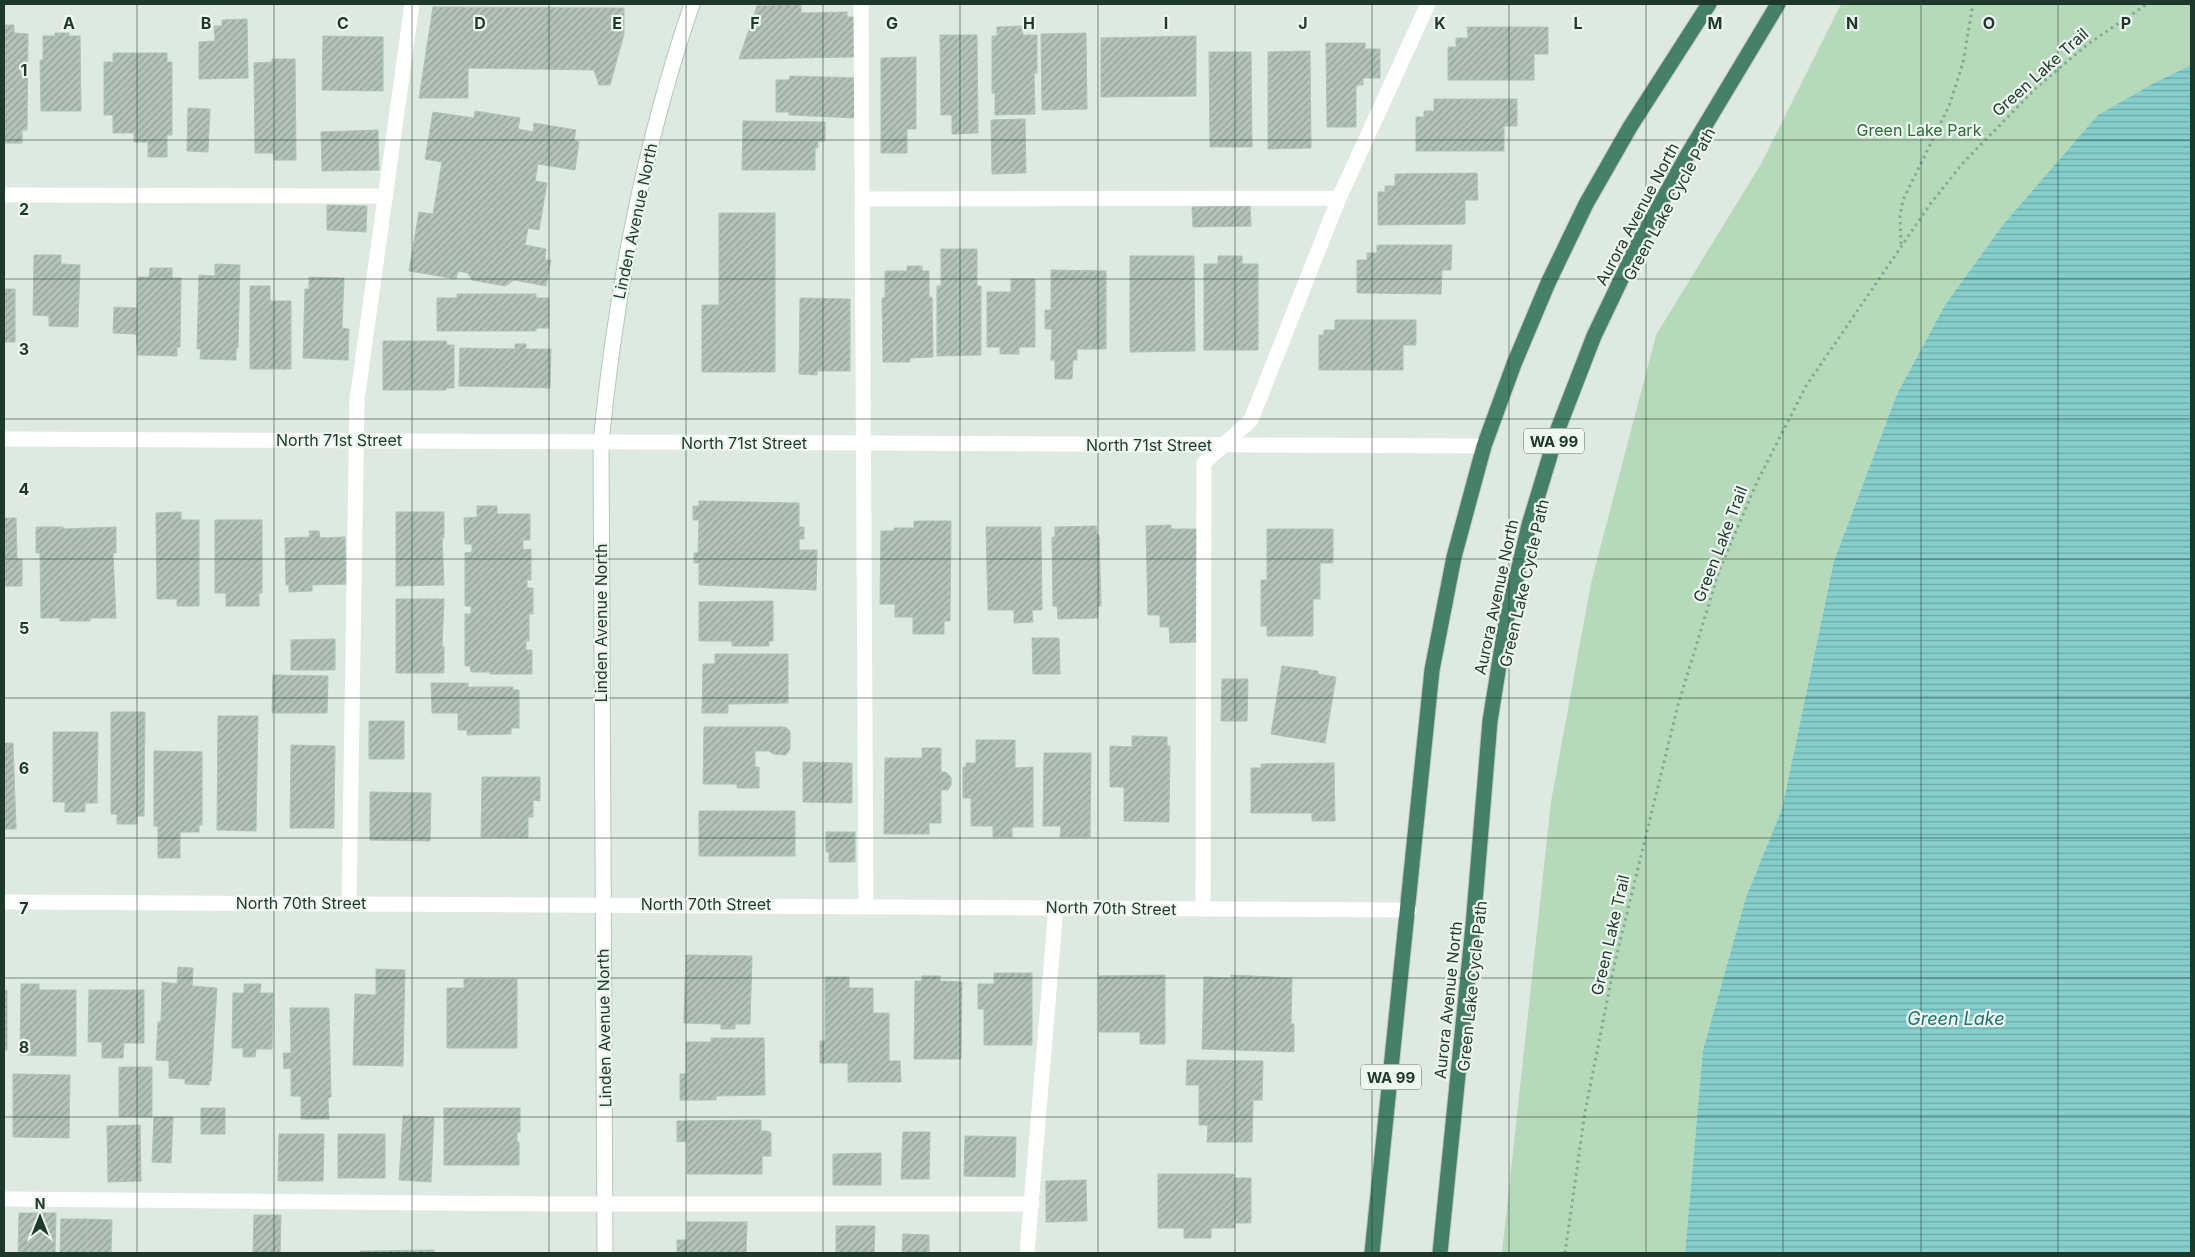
<svg xmlns="http://www.w3.org/2000/svg" width="2195" height="1257" font-family="Inter,sans-serif">
<style>
.park{fill:#b6dab9}
.water{fill:url(#water-rules)}
.building{fill:url(#building-hatch);stroke:#b0c2b7}
.lines{fill:none;stroke-linecap:round;stroke-linejoin:round}
.secondary-casing{stroke:#b1c8bb;stroke-width:17}
.trunk-casing{stroke:#c0c7c4;stroke-width:17}
.path{stroke:#7eac95;stroke-width:3;stroke-dasharray:2.5 4;stroke-linecap:butt}
.service{stroke:#fff;stroke-width:15}
.minor{stroke:#fff;stroke-width:15}
.secondary{stroke:#fff;stroke-width:15}
.trunk{stroke:#478068;stroke-width:15}
.grid{fill:none;stroke:#1f382c;stroke-width:1;stroke-opacity:0.55}
.labels{text-anchor:middle;dominant-baseline:central;stroke-width:4.5;stroke-linejoin:round;paint-order:stroke}
.shield{fill:#edf6f0;stroke:#5d7167;stroke-width:1}
.shield-label{font-size:15px;font-weight:bold;fill:#1f382c}
.street-label{font-size:16px;fill:#1f382c;stroke:#edf6f0}
.park-label{font-size:16px;fill:#2a6d38;stroke:#edf6f0}
.water-label{font-size:18px;font-style:italic;fill:#1b7270;stroke:#edf6f0}
.grid-label{font-size:16px;text-anchor:middle;font-weight:bold;fill:#1f382c;stroke:#edf6f0;stroke-width:4.5;stroke-linejoin:round;paint-order:stroke}
</style>
<defs>
<pattern id="water-rules" width="6" height="5" patternUnits="userSpaceOnUse" patternTransform="scale(1.25)"><rect width="6" height="5" fill="#85cecc"/><path d="M0 2.5h6" fill="none" stroke="#6ca8a6"/></pattern>
<pattern id="building-hatch" width="6" height="6" patternUnits="userSpaceOnUse" patternTransform="scale(1.25)"><rect width="6" height="6" fill="#b3c3ba"/><path d="M-1 1l2-2M0 6l6-6M5 7l2-2" fill="none" stroke="#919f97"/></pattern>
</defs>
<rect width="100%" height="100%" fill="#dde9e1"/>
<path class="park" d="M 1841,4 L 2191,4 L 2191,65 L 2156,82 L 2002,226 L 1945,305 L 1897,394 L 1834,561 L 1782,809 L 1746,897 L 1703,1050 L 1685,1253 L 1502,1253 L 1551,802 L 1591,583 L 1656,335 L 1761,164 Z"/>
<path class="water" d="M 2191,65 L 2191,1253 L 1685,1253 L 1703,1050 L 1746,897 L 1782,809 L 1834,561 L 1897,394 L 1945,305 L 2002,226 L 2098,115 L 2156,82 Z"/>
<path class="building" d="M 801,5 L 801,13 L 847,12 L 847,17 L 857,17 L 857,57 L 739,59 L 757,6 Z
M 433,7 L 624,8 L 624,34 L 610,85 L 599,85 L 594,70 L 468,68 L 468,98 L 419,98 Z
M 247,19 L 248,78 L 199,79 L 199,42 L 215,41 L 214,26 L 222,26 L 222,20 Z
M 4,25 L 14,25 L 14,33 L 28,34 L 27,130 L 22,130 L 22,143 L 4,143 Z
M 1022,26 L 1023,35 L 1037,35 L 1037,73 L 1034,73 L 1035,114 L 995,115 L 995,93 L 992,93 L 992,36 L 997,36 L 997,27 Z
M 1467,27 L 1548,27 L 1548,54 L 1534,54 L 1534,80 L 1448,80 L 1448,47 L 1456,47 L 1456,38 L 1468,38 Z
M 55,33 L 69,33 L 69,36 L 80,36 L 81,111 L 41,111 L 40,60 L 43,60 L 43,36 L 55,36 Z
M 1086,33 L 1087,109 L 1042,110 L 1041,34 Z
M 940,35 L 977,35 L 978,133 L 952,134 L 952,115 L 941,115 Z
M 323,36 L 383,37 L 383,91 L 322,90 Z
M 1196,36 L 1196,96 L 1101,97 L 1101,38 Z
M 1326,43 L 1365,43 L 1365,49 L 1380,49 L 1380,78 L 1363,78 L 1363,85 L 1356,85 L 1356,127 L 1327,127 Z
M 1310,51 L 1311,148 L 1268,149 L 1268,52 Z
M 1209,52 L 1251,52 L 1252,147 L 1210,147 Z
M 113,53 L 167,53 L 167,62 L 172,62 L 172,135 L 167,135 L 167,157 L 148,157 L 148,142 L 134,142 L 134,133 L 113,133 L 113,115 L 104,115 L 104,62 L 113,62 Z
M 916,57 L 916,129 L 907,129 L 907,153 L 881,153 L 881,58 Z
M 272,59 L 295,59 L 296,160 L 274,160 L 273,153 L 255,153 L 254,63 L 272,62 Z
M 790,76 L 858,78 L 857,118 L 789,115 L 789,112 L 776,112 L 776,80 L 789,80 Z
M 1434,99 L 1517,99 L 1517,126 L 1504,126 L 1504,151 L 1416,151 L 1416,117 L 1424,117 L 1424,111 L 1434,111 Z
M 188,108 L 210,109 L 208,152 L 187,151 Z
M 475,111 L 520,118 L 518,129 L 533,132 L 534,123 L 576,130 L 574,140 L 579,142 L 575,170 L 538,164 L 535,181 L 547,183 L 539,230 L 528,228 L 525,245 L 546,249 L 545,260 L 551,260 L 546,286 L 514,280 L 505,286 L 472,280 L 468,273 L 458,271 L 456,279 L 409,271 L 419,212 L 433,214 L 442,162 L 425,159 L 433,112 L 474,118 Z
M 1025,119 L 1026,173 L 992,174 L 991,120 Z
M 743,121 L 825,122 L 825,141 L 818,141 L 818,148 L 815,148 L 815,170 L 742,170 Z
M 378,130 L 379,170 L 322,171 L 321,132 Z
M 1477,173 L 1478,200 L 1465,200 L 1465,224 L 1378,225 L 1378,192 L 1385,192 L 1385,186 L 1395,186 L 1395,174 Z
M 327,205 L 367,206 L 366,232 L 327,230 Z
M 1250,206 L 1251,226 L 1193,227 L 1192,207 Z
M 719,213 L 775,213 L 775,372 L 702,372 L 702,305 L 719,305 Z
M 1377,245 L 1452,245 L 1451,270 L 1442,270 L 1441,294 L 1357,293 L 1357,260 L 1367,260 L 1367,253 L 1377,253 Z
M 941,249 L 977,249 L 977,286 L 981,286 L 981,355 L 937,356 L 937,286 L 941,286 Z
M 34,255 L 61,255 L 61,264 L 80,265 L 78,327 L 49,326 L 49,316 L 33,315 Z
M 1130,256 L 1194,256 L 1195,351 L 1130,352 Z
M 1218,256 L 1242,256 L 1242,264 L 1258,264 L 1258,350 L 1204,350 L 1204,264 L 1218,264 Z
M 215,264 L 240,265 L 238,348 L 236,348 L 236,360 L 200,359 L 201,349 L 197,349 L 199,275 L 215,276 Z
M 907,266 L 922,266 L 922,271 L 929,271 L 929,297 L 932,297 L 933,357 L 910,358 L 910,362 L 883,362 L 882,298 L 885,298 L 885,271 L 907,271 Z
M 150,268 L 172,268 L 172,278 L 181,278 L 180,347 L 177,347 L 177,356 L 138,355 L 136,334 L 113,333 L 114,307 L 137,308 L 138,277 L 149,277 Z
M 1051,270 L 1106,271 L 1106,349 L 1077,349 L 1077,360 L 1073,360 L 1072,379 L 1055,379 L 1055,360 L 1051,360 L 1052,329 L 1045,329 L 1045,310 L 1051,310 Z
M 309,277 L 344,278 L 342,328 L 349,329 L 348,360 L 303,358 L 305,289 L 309,289 Z
M 1011,279 L 1035,279 L 1035,347 L 1019,347 L 1019,354 L 1000,354 L 1000,347 L 987,347 L 987,292 L 1011,292 Z
M 250,286 L 270,286 L 270,301 L 291,301 L 291,369 L 250,369 Z
M 4,289 L 15,289 L 15,342 L 4,342 Z
M 457,294 L 536,294 L 536,298 L 549,298 L 549,328 L 536,328 L 536,331 L 437,331 L 437,298 L 457,298 Z
M 800,298 L 850,299 L 850,371 L 817,371 L 817,375 L 799,374 Z
M 1335,320 L 1416,320 L 1416,345 L 1403,345 L 1403,370 L 1319,370 L 1319,335 L 1324,335 L 1324,330 L 1335,330 Z
M 383,341 L 447,341 L 446,345 L 454,345 L 454,388 L 446,388 L 446,390 L 383,390 Z
M 515,344 L 526,344 L 526,349 L 551,349 L 550,388 L 459,386 L 460,348 L 515,349 Z
M 699,501 L 799,503 L 799,527 L 804,527 L 804,539 L 799,539 L 799,550 L 817,550 L 816,590 L 699,585 L 699,563 L 694,563 L 694,553 L 698,553 L 699,520 L 693,520 L 693,506 L 699,506 Z
M 477,506 L 497,506 L 497,514 L 530,514 L 530,540 L 523,540 L 523,550 L 531,549 L 531,580 L 527,580 L 527,588 L 533,588 L 533,614 L 529,614 L 529,641 L 526,641 L 526,650 L 532,650 L 532,674 L 490,674 L 490,672 L 471,672 L 470,666 L 465,666 L 465,614 L 471,614 L 471,606 L 465,606 L 465,553 L 472,552 L 472,544 L 465,544 L 464,518 L 477,517 Z
M 181,512 L 181,520 L 199,520 L 199,606 L 177,606 L 177,599 L 157,599 L 156,513 Z
M 396,512 L 444,512 L 444,538 L 442,538 L 444,585 L 396,586 Z
M 4,518 L 16,518 L 17,559 L 22,559 L 22,586 L 4,586 Z
M 215,520 L 262,520 L 262,593 L 259,593 L 259,606 L 226,606 L 226,593 L 215,593 Z
M 914,521 L 951,521 L 950,621 L 944,621 L 944,634 L 913,634 L 913,617 L 895,617 L 895,604 L 880,604 L 881,531 L 894,531 L 894,528 L 914,528 Z
M 1171,525 L 1171,529 L 1201,529 L 1197,642 L 1170,643 L 1169,627 L 1160,627 L 1160,615 L 1148,615 L 1146,526 Z
M 1096,526 L 1097,535 L 1099,535 L 1101,606 L 1098,606 L 1098,618 L 1058,619 L 1057,606 L 1053,606 L 1052,537 L 1055,537 L 1055,527 Z
M 36,527 L 63,527 L 63,529 L 116,527 L 116,553 L 113,553 L 116,618 L 90,618 L 90,621 L 60,621 L 60,618 L 41,618 L 40,553 L 36,553 Z
M 986,527 L 1041,527 L 1042,610 L 1032,610 L 1033,622 L 1014,623 L 1014,610 L 988,610 Z
M 1267,529 L 1333,529 L 1333,563 L 1320,563 L 1320,599 L 1313,599 L 1313,636 L 1267,636 L 1267,626 L 1261,626 L 1261,580 L 1267,580 Z
M 309,531 L 319,531 L 320,538 L 345,537 L 346,584 L 312,585 L 312,591 L 289,592 L 289,585 L 286,585 L 285,538 L 310,537 Z
M 396,599 L 444,599 L 442,647 L 444,647 L 444,673 L 396,673 Z
M 773,601 L 773,641 L 769,641 L 769,646 L 732,646 L 732,641 L 699,641 L 699,602 Z
M 1032,638 L 1059,638 L 1060,674 L 1033,674 Z
M 335,639 L 335,670 L 291,670 L 291,640 Z
M 715,654 L 788,654 L 788,703 L 728,704 L 728,713 L 702,713 L 703,664 L 715,664 Z
M 1282,666 L 1318,671 L 1318,674 L 1336,677 L 1325,743 L 1271,734 Z
M 273,675 L 328,676 L 327,713 L 272,713 Z
M 1222,679 L 1248,679 L 1247,721 L 1221,721 Z
M 431,683 L 468,683 L 468,687 L 513,687 L 513,690 L 519,690 L 519,728 L 511,728 L 511,734 L 467,735 L 467,730 L 458,730 L 458,713 L 432,713 Z
M 111,712 L 145,712 L 144,816 L 137,816 L 137,824 L 117,824 L 117,814 L 111,814 Z
M 218,716 L 258,716 L 256,831 L 217,830 Z
M 369,721 L 404,721 L 404,759 L 369,759 Z
M 704,727 L 785,727 L 790,731 L 790,749 L 786,755 L 773,754 L 769,751 L 755,751 L 755,767 L 759,767 L 759,788 L 737,788 L 737,784 L 703,784 Z
M 53,732 L 98,732 L 97,803 L 85,803 L 85,812 L 65,812 L 65,802 L 53,802 Z
M 1132,736 L 1167,737 L 1167,746 L 1170,746 L 1169,822 L 1124,821 L 1124,787 L 1110,787 L 1110,746 L 1132,747 Z
M 976,740 L 1015,740 L 1015,768 L 1033,767 L 1033,827 L 1012,827 L 1012,837 L 993,837 L 993,826 L 971,826 L 971,798 L 963,798 L 963,767 L 966,767 L 966,763 L 976,763 Z
M 4,743 L 13,743 L 16,829 L 4,829 Z
M 291,745 L 335,746 L 334,828 L 290,828 Z
M 922,748 L 941,748 L 941,772 L 946,772 L 951,777 L 951,785 L 948,790 L 941,790 L 941,823 L 929,823 L 929,834 L 884,834 L 885,758 L 922,758 Z
M 154,751 L 202,752 L 202,825 L 199,825 L 199,832 L 180,832 L 180,858 L 158,858 L 158,826 L 154,826 Z
M 1044,753 L 1091,753 L 1090,837 L 1060,837 L 1061,826 L 1043,826 Z
M 803,762 L 852,763 L 852,803 L 803,802 Z
M 1334,763 L 1335,821 L 1312,821 L 1312,813 L 1251,813 L 1251,768 L 1261,768 L 1261,764 Z
M 482,777 L 540,777 L 540,801 L 533,800 L 533,817 L 528,817 L 528,838 L 481,837 Z
M 370,792 L 431,793 L 430,841 L 370,840 Z
M 699,811 L 795,811 L 795,856 L 699,856 Z
M 826,832 L 855,832 L 855,862 L 829,862 L 829,852 L 826,852 Z
M 686,955 L 752,956 L 750,1024 L 735,1024 L 735,1029 L 721,1029 L 721,1024 L 684,1023 Z
M 178,967 L 193,968 L 192,986 L 217,988 L 211,1081 L 209,1081 L 209,1085 L 185,1084 L 185,1079 L 169,1078 L 169,1061 L 156,1060 L 158,1022 L 161,1022 L 162,982 L 177,984 Z
M 376,969 L 405,970 L 403,1066 L 353,1065 L 355,994 L 376,995 Z
M 994,973 L 1032,973 L 1032,1045 L 984,1045 L 984,1009 L 978,1009 L 978,984 L 994,984 Z
M 1165,975 L 1165,1044 L 1140,1044 L 1140,1032 L 1099,1032 L 1099,976 Z
M 1231,975 L 1292,978 L 1291,1024 L 1294,1024 L 1294,1052 L 1202,1049 L 1204,977 L 1231,978 Z
M 922,976 L 940,976 L 940,981 L 962,982 L 961,1059 L 914,1059 L 915,981 L 922,981 Z
M 825,977 L 849,977 L 849,988 L 873,988 L 873,1013 L 889,1013 L 889,1061 L 900,1061 L 901,1082 L 848,1082 L 848,1063 L 820,1063 L 820,1041 L 825,1041 Z
M 464,979 L 517,979 L 517,1048 L 447,1048 L 447,988 L 464,988 Z
M 21,984 L 39,984 L 39,990 L 76,990 L 76,1056 L 20,1055 Z
M 244,984 L 261,984 L 260,993 L 273,993 L 272,1049 L 256,1049 L 255,1057 L 243,1057 L 243,1048 L 232,1048 L 233,993 L 244,993 Z
M 4,990 L 7,990 L 7,1050 L 4,1050 Z
M 89,990 L 144,990 L 144,1043 L 124,1043 L 123,1058 L 102,1058 L 102,1042 L 88,1042 Z
M 290,1008 L 329,1008 L 331,1097 L 328,1098 L 329,1119 L 301,1119 L 301,1096 L 291,1096 L 291,1068 L 284,1069 L 283,1053 L 291,1053 Z
M 711,1038 L 764,1038 L 765,1095 L 716,1096 L 716,1100 L 680,1100 L 680,1074 L 686,1074 L 686,1042 L 711,1042 Z
M 1187,1060 L 1263,1061 L 1262,1100 L 1253,1100 L 1252,1142 L 1207,1142 L 1208,1125 L 1199,1125 L 1199,1085 L 1186,1085 Z
M 119,1067 L 152,1067 L 152,1117 L 119,1117 Z
M 13,1074 L 70,1075 L 69,1138 L 13,1137 Z
M 201,1108 L 225,1108 L 225,1134 L 201,1134 Z
M 444,1108 L 520,1108 L 520,1132 L 517,1132 L 517,1142 L 519,1142 L 519,1165 L 444,1165 Z
M 403,1116 L 434,1117 L 431,1182 L 399,1180 Z
M 154,1117 L 173,1117 L 171,1163 L 152,1162 Z
M 761,1120 L 761,1131 L 768,1131 L 771,1133 L 771,1156 L 762,1156 L 762,1174 L 687,1174 L 687,1141 L 677,1142 L 677,1121 Z
M 140,1125 L 141,1181 L 108,1182 L 107,1126 Z
M 903,1132 L 930,1132 L 929,1179 L 901,1179 Z
M 279,1134 L 324,1134 L 323,1181 L 278,1181 Z
M 338,1134 L 385,1134 L 385,1178 L 338,1178 Z
M 965,1136 L 1016,1137 L 1015,1177 L 964,1176 Z
M 881,1153 L 881,1185 L 833,1185 L 833,1154 Z
M 1158,1174 L 1234,1174 L 1234,1178 L 1251,1178 L 1251,1223 L 1235,1223 L 1235,1228 L 1211,1228 L 1211,1238 L 1184,1238 L 1184,1228 L 1158,1228 Z
M 1086,1180 L 1087,1221 L 1046,1222 L 1046,1181 Z
M 19,1213 L 56,1213 L 55,1253 L 18,1253 Z
M 254,1215 L 281,1215 L 280,1253 L 253,1253 Z
M 61,1219 L 87,1219 L 86,1253 L 60,1253 Z
M 87,1219 L 112,1220 L 111,1253 L 86,1253 Z
M 687,1222 L 747,1222 L 746,1253 L 677,1253 L 677,1240 L 687,1240 Z
M 836,1226 L 875,1226 L 874,1253 L 836,1253 Z
M 903,1234 L 929,1235 L 929,1253 L 902,1253 Z
M 434,1250 L 434,1253 L 360,1253 L 360,1251 Z"/>
<g class="lines">
<g class="secondary-casing">
<path id="secondary" d="M 605,1253 L 601,442 C 616,291 643,148 692,4"/>
</g>
<g class="trunk-casing">
<path id="trunk" d="M 1372,1253 L 1432,670 L 1454,557 L 1484,446 L 1514,364 L 1548,283 L 1586,204 L 1630,127 L 1709,4
M 1440,1253 L 1473,926 L 1490,721 L 1506,622 L 1529,525 L 1558,429 L 1594,336 L 1637,246 L 1685,159 L 1778,4"/>
</g>
<path class="path" d="M 1901,244 L 1900,216 L 1903,200 L 1949,106 L 1963,63 L 1973,4
M 1565,1253 L 1585,1112 L 1614,966 L 1678,705 L 1719,571 L 1757,482 L 1806,386 L 1931,203 L 1963,163 L 2037,87 L 2088,44 L 2147,4"/>
<path class="service" d="M 861,4 L 866,904
M 4,195 L 386,196
M 862,199 L 1339,198
M 349,903 L 357,400 L 412,4
M 1203,909 L 1204,463 L 1251,420 L 1339,198 L 1428,4
M 4,1199 L 549,1204 L 1032,1204
M 1027,1253 L 1056,907"/>
<path class="minor" d="M 4,439 L 1484,446
M 4,902 C 472,904 940,904 1409,910"/>
<use href="#secondary" class="secondary"/>
<use href="#trunk" class="trunk"/>
</g>
<path class="grid" d="M 137,4 L 137,1253M 274,4 L 274,1253M 412,4 L 412,1253M 549,4 L 549,1253M 686,4 L 686,1253M 823,4 L 823,1253M 960,4 L 960,1253M 1098,4 L 1098,1253M 1235,4 L 1235,1253M 1372,4 L 1372,1253M 1509,4 L 1509,1253M 1646,4 L 1646,1253M 1783,4 L 1783,1253M 1921,4 L 1921,1253M 2058,4 L 2058,1253M 4,140 L 2191,140M 4,279 L 2191,279M 4,419 L 2191,419M 4,559 L 2191,559M 4,698 L 2191,698M 4,838 L 2191,838M 4,978 L 2191,978M 4,1117 L 2191,1117"/>
<g class="labels">
<g class="shield">
<rect x="1524" y="428.5" width="60" height="25" rx="4"/>
<rect x="1361" y="1064.5" width="60" height="25" rx="4"/>
</g>
<g class="shield-label">
<text x="1554" y="441">WA 99</text>
<text x="1391" y="1077">WA 99</text>
</g>
<g class="street-label">
<text transform="translate(2040 72) rotate(-42)">Green Lake Trail</text>
<text transform="translate(1669 204) rotate(-61)">Green Lake Cycle Path</text>
<text transform="translate(1637 214) rotate(-62)">Aurora Avenue North</text>
<text transform="translate(635 221) rotate(-78)">Linden Avenue North</text>
<text x="339" y="440">North 71st Street</text>
<text x="744" y="443">North 71st Street</text>
<text x="1149" y="445">North 71st Street</text>
<text transform="translate(1720 544) rotate(-69)">Green Lake Trail</text>
<text transform="translate(1524 583) rotate(-77)">Green Lake Cycle Path</text>
<text transform="translate(1496 597) rotate(-78)">Aurora Avenue North</text>
<text transform="translate(601 623) rotate(-90)">Linden Avenue North</text>
<text x="301" y="903">North 70th Street</text>
<text x="706" y="904">North 70th Street</text>
<text transform="translate(1111 908) rotate(1)">North 70th Street</text>
<text transform="translate(1610 935) rotate(-77)">Green Lake Trail</text>
<text transform="translate(1472 986) rotate(-84)">Green Lake Cycle Path</text>
<text transform="translate(1448 1000) rotate(-84)">Aurora Avenue North</text>
<text transform="translate(604 1028) rotate(-91)">Linden Avenue North</text>
</g>
<g class="park-label">
<text x="1919" y="130">Green Lake Park</text>
</g>
<g class="water-label">
<text x="1956" y="1018">Green Lake</text>
</g>
</g>
<g class="grid-label">
<text x="69" y="29">A</text>
<text x="206" y="29">B</text>
<text x="343" y="29">C</text>
<text x="480" y="29">D</text>
<text x="617" y="29">E</text>
<text x="755" y="29">F</text>
<text x="892" y="29">G</text>
<text x="1029" y="29">H</text>
<text x="1166" y="29">I</text>
<text x="1303" y="29">J</text>
<text x="1440" y="29">K</text>
<text x="1578" y="29">L</text>
<text x="1715" y="29">M</text>
<text x="1852" y="29">N</text>
<text x="1989" y="29">O</text>
<text x="2126" y="29">P</text>
<text x="24" y="76">1</text>
<text x="24" y="215">2</text>
<text x="24" y="355">3</text>
<text x="24" y="495">4</text>
<text x="24" y="634">5</text>
<text x="24" y="774">6</text>
<text x="24" y="914">7</text>
<text x="24" y="1053">8</text>
</g>
<rect width="2195" height="1257" fill="none" stroke="#1f382c" stroke-width="10"/>
<g transform="translate(40 1217)" stroke="#edf6f0" stroke-width="4" paint-order="stroke">
<path d="M0-4L9 19L0 12L-9 19Z" fill="#1f382c"/>
<text y="-8" font-size="14" font-weight="bold" text-anchor="middle" fill="#1f382c">N</text>
</g>
</svg>
